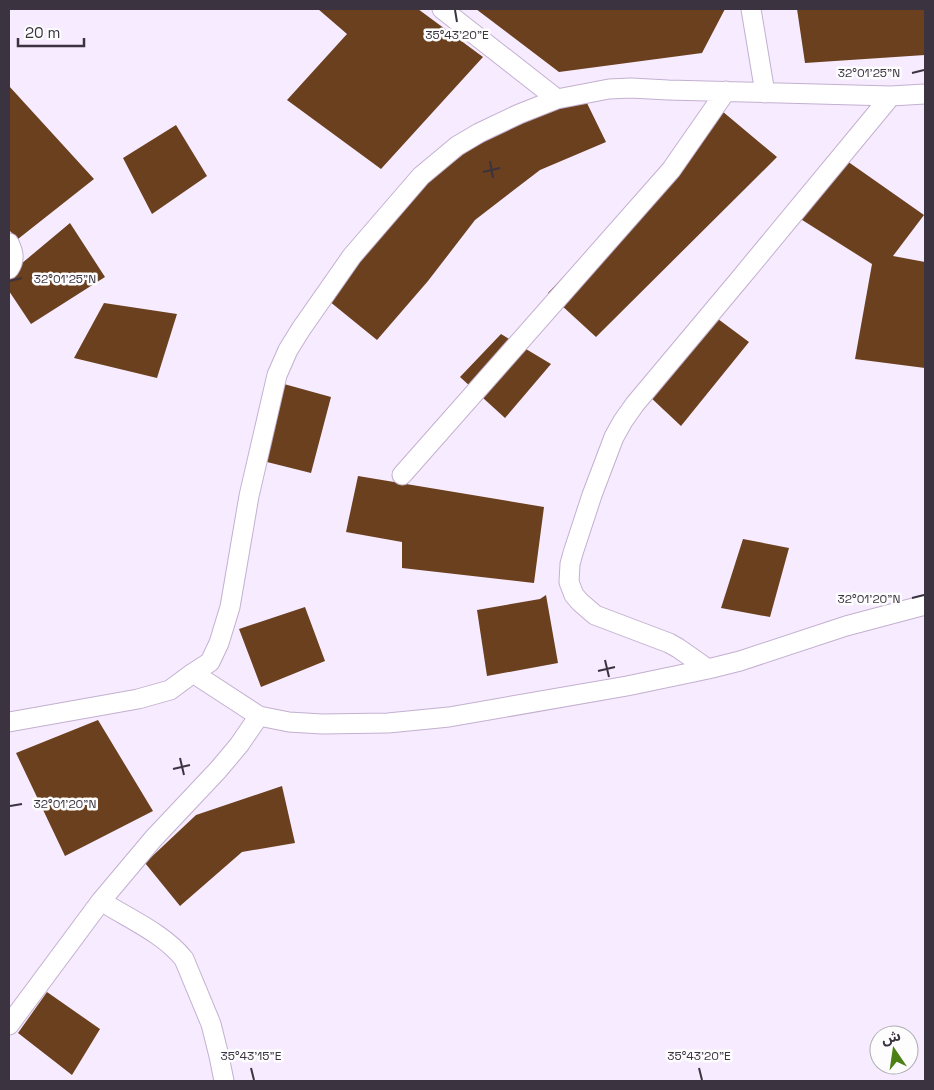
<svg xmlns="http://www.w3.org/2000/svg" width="934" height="1090" font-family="'Space Grotesk','Noto Sans Arabic',sans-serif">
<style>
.building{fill:#6b401e}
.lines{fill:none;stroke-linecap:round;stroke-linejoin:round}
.minor-casing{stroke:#c3b0d0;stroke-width:21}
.minor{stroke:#fff;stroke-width:19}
.ticks{fill:none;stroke:#3b3340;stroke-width:2}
.ticks-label{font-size:12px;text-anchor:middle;fill:#3b3340;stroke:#fdfdfd;stroke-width:5;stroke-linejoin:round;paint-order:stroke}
</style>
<rect width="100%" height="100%" fill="#f7ebff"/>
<path class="building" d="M 318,9 L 418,9 L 483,57 L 381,169 L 287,100 L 347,34 Z
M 476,9 L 725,9 L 702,53 L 559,72 Z
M 797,9 L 925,9 L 925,55 L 805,63 Z
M 9,86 L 94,179 L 18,239 L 9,230 Z
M 584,97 L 606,142 L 540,170 L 475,220 L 428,281 L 377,340 L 329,301 L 414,191 L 485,138 Z
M 722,111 L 777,157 L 596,337 L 548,293 Z
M 176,125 L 207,176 L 152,214 L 123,158 Z
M 847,161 L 924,215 L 893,256 L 925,262 L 925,368 L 855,359 L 872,264 L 799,218 Z
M 70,223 L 105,277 L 31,324 L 9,291 L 9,274 Z
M 104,303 L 177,314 L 157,378 L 74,358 Z
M 714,316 L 749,342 L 681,426 L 648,395 Z
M 501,334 L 551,364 L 505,418 L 460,377 Z
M 284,384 L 331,397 L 311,473 L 263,461 Z
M 358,476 L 544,507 L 534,583 L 402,568 L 402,542 L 346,532 Z
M 743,539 L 789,548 L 770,617 L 721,608 Z
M 546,595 L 558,663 L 487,676 L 477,610 L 540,599 Z
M 305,607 L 325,661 L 261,687 L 239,629 Z
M 98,720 L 153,811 L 65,856 L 16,753 Z
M 282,786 L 295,843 L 242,852 L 180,906 L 145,863 L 196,815 Z
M 47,992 L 100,1029 L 72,1075 L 18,1033 Z"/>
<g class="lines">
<g class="minor-casing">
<path id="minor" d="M 442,9 L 557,99
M 751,9 L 765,93
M 9,243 C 14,253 15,260 9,269
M 402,475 L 671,170 L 726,91
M 708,669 L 678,648 L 669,643 L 595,615 L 580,602 L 574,595 L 569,582 L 570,564 L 573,553 L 592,495 L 614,437 L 623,421 L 635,404 L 738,281 L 891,96
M 193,673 L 259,716 L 239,745 L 218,770 L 153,839 L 101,901 C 129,919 163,933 184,959 L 211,1024 L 219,1056 L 224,1081
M 259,716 L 289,722 L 322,724 L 388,723 L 449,717 L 627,686 L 708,669 L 740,661 L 846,626 L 925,605
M 9,722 L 138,699 L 170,690 L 193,673 L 210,662 L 219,643 L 230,607 L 249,496 L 277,375 L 288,350 L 301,329 L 352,256 L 421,176 L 457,146 L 479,133 L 519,114 L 557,99 L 609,89 L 631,88 L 668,90 L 891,96 L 925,94
M 9,1025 L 101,901"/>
</g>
<use href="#minor" class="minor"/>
</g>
<path class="ticks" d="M 455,10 L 457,22M 912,73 L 924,70M 490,161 L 493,178M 483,172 L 500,168M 10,281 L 22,278M 912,598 L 924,595M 605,660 L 609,677M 598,671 L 615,667M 180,758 L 184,775M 173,769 L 190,765M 10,806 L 22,804M 251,1068 L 254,1080M 699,1068 L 702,1080"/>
<g class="ticks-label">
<text x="457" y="39">35°43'20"E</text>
<text x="869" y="77">32°01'25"N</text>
<text x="65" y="283">32°01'25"N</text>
<text x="869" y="603">32°01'20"N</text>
<text x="65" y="808">32°01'20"N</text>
<text x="251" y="1060">35°43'15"E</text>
<text x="699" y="1060">35°43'20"E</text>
</g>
<rect width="934" height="1090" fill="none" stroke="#3b3340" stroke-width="20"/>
<g transform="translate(894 1050) rotate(347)"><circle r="24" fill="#fdfdfd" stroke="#afacb1"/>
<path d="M0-4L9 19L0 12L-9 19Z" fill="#4c8015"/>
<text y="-8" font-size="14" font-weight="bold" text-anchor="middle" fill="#3b3340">ش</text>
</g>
<path d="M18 38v8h66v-8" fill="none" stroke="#3b3340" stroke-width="2.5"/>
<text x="25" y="38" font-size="15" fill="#3b3340" stroke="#fdfdfd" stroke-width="4" paint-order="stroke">20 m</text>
</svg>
